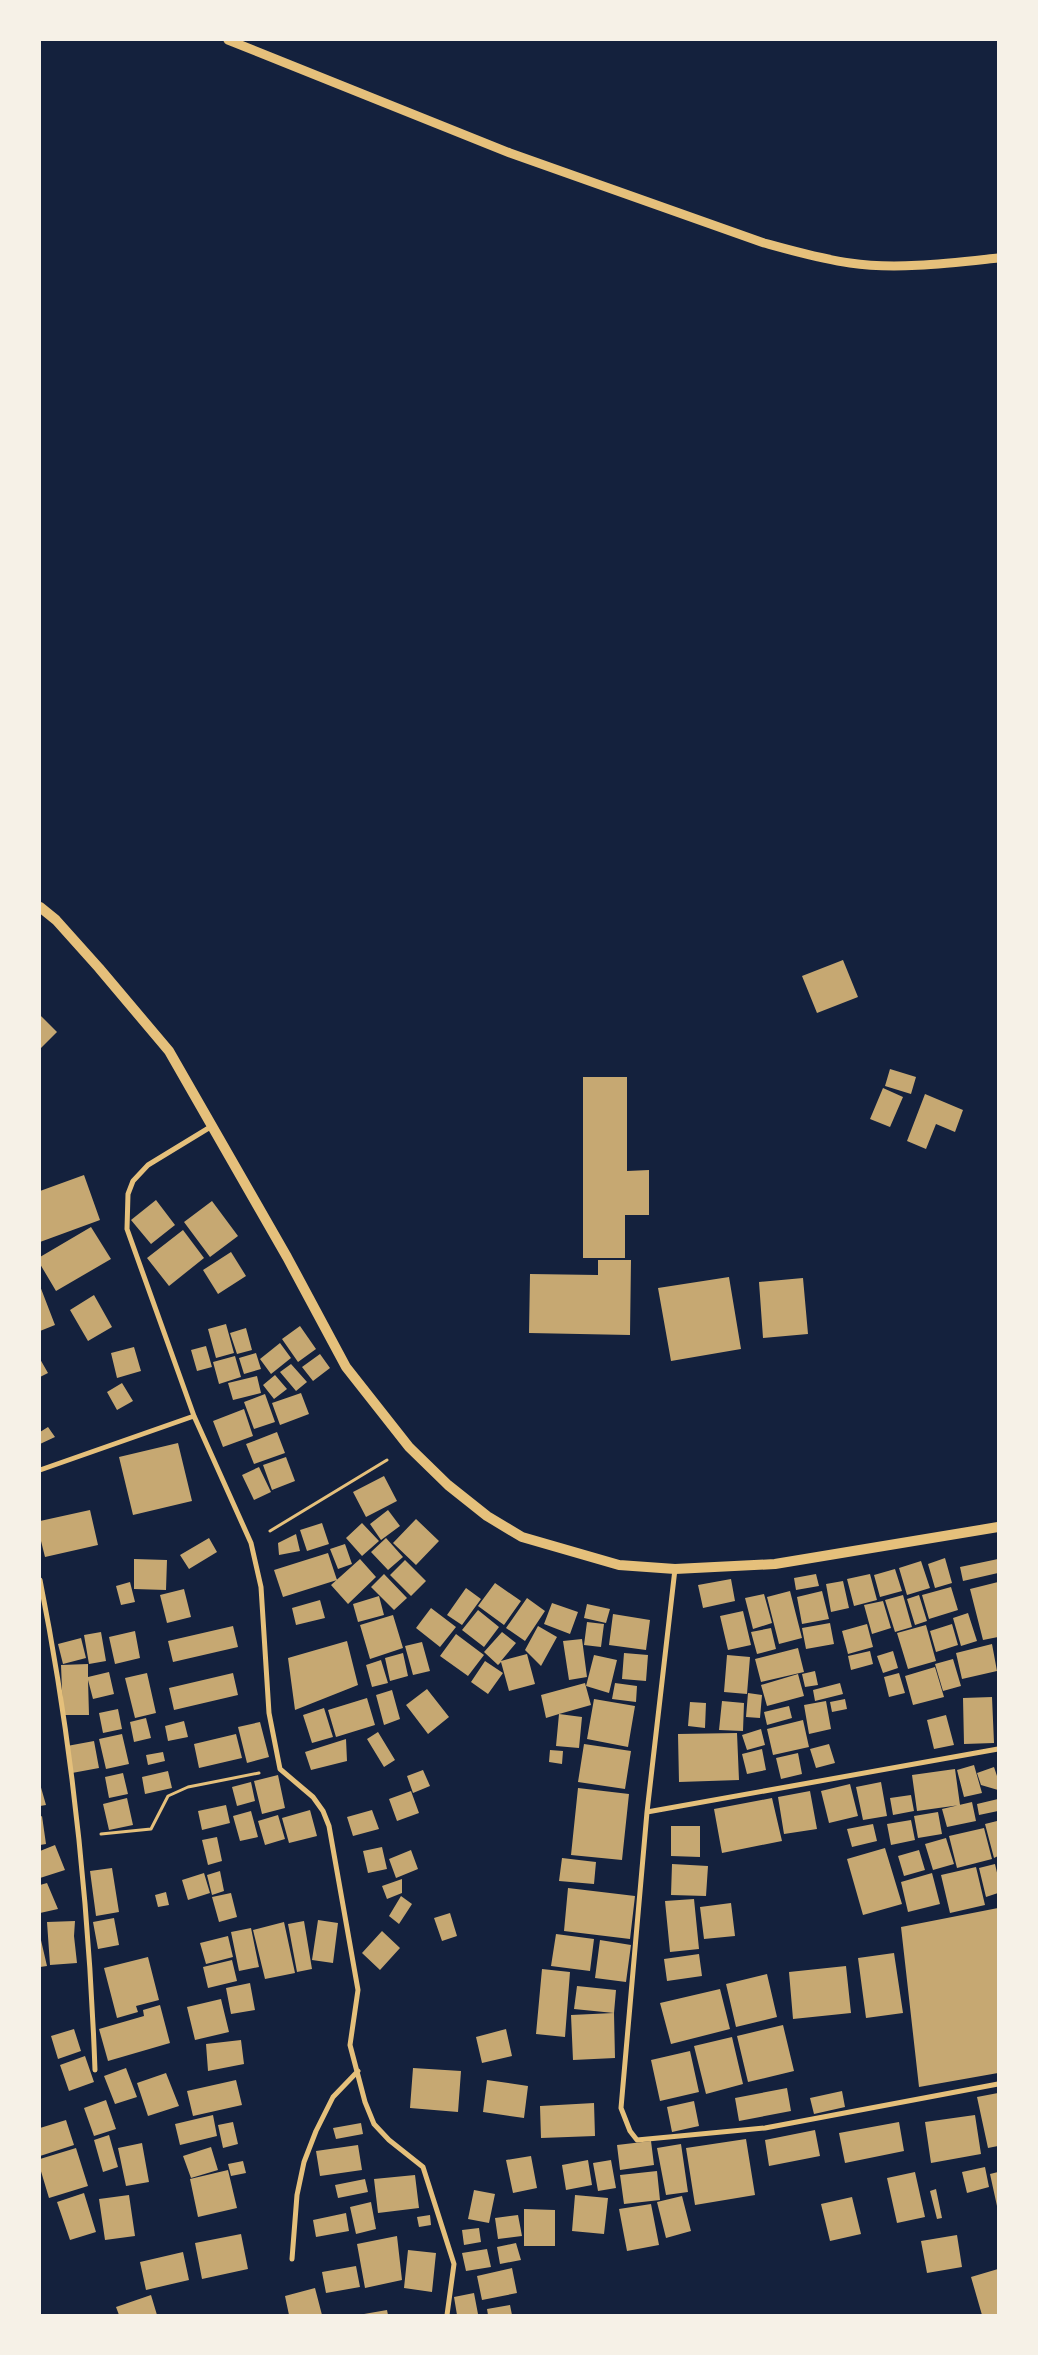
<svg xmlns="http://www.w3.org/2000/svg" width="1038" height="2355" font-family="Georgia,serif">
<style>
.building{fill:#c6a872}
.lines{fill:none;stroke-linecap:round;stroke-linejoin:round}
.path{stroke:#e5c07b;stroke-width:3}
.minor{stroke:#e5c07b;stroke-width:5}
.tertiary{stroke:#e5c07b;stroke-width:9}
.secondary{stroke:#e5c07b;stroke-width:10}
</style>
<rect width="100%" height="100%" fill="#14213d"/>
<path class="building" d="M 843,960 L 858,997 L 817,1013 L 802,976 Z
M 40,1015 L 57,1032 L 40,1049 Z
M 890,1069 L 916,1077 L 911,1094 L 885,1086 Z
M 583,1077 L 627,1077 L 627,1171 L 649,1170 L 649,1215 L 625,1215 L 625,1258 L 583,1258 Z
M 883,1088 L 903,1097 L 890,1127 L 870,1119 Z
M 925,1094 L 963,1110 L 955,1132 L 936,1124 L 926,1149 L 907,1141 Z
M 84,1175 L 100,1220 L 40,1242 L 40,1191 Z
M 156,1200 L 175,1225 L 151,1244 L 131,1220 Z
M 212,1201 L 238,1236 L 210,1257 L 184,1222 Z
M 91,1227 L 111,1259 L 56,1291 L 40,1264 L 40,1257 Z
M 183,1230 L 204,1258 L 169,1286 L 147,1258 Z
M 231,1252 L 246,1276 L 218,1294 L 203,1270 Z
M 598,1260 L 631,1260 L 630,1335 L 529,1333 L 530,1274 L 598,1275 Z
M 729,1277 L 741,1349 L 671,1361 L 658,1288 Z
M 803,1278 L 808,1334 L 763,1338 L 759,1282 Z
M 40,1286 L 55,1325 L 40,1331 Z
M 94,1295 L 112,1327 L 88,1341 L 70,1310 Z
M 226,1324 L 234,1353 L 216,1358 L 208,1329 Z
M 300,1326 L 316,1349 L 298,1362 L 282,1339 Z
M 246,1328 L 252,1350 L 237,1354 L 230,1333 Z
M 280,1343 L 291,1358 L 271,1374 L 260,1359 Z
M 206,1346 L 212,1367 L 197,1371 L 191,1350 Z
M 134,1347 L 141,1371 L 117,1378 L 111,1353 Z
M 256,1353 L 261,1369 L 244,1374 L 239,1358 Z
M 320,1354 L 330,1368 L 313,1381 L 302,1367 Z
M 235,1356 L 241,1377 L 219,1384 L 213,1362 Z
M 40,1359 L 48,1373 L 40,1377 Z
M 291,1364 L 307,1382 L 296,1391 L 280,1372 Z
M 275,1375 L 287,1389 L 274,1399 L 263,1385 Z
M 257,1376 L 261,1393 L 233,1400 L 228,1383 Z
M 122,1383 L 133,1401 L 117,1410 L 107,1392 Z
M 301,1393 L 309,1414 L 280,1425 L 272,1403 Z
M 265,1394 L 275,1422 L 254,1429 L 244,1402 Z
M 244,1409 L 253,1436 L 223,1447 L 213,1421 Z
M 48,1427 L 55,1437 L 40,1444 L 40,1432 Z
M 277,1432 L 285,1453 L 254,1464 L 246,1444 Z
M 178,1443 L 192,1501 L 133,1515 L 119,1457 Z
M 286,1457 L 295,1481 L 272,1490 L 263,1465 Z
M 259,1467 L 271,1492 L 254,1500 L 242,1475 Z
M 384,1476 L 397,1501 L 366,1517 L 353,1492 Z
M 90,1510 L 98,1545 L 45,1557 L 40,1537 L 40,1521 Z
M 388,1510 L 400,1526 L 381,1540 L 370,1524 Z
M 416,1519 L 439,1541 L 416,1565 L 393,1543 Z
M 322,1523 L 329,1544 L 307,1551 L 300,1530 Z
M 362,1523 L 379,1541 L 362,1556 L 346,1538 Z
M 296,1534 L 300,1551 L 279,1555 L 278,1543 Z
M 209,1538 L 217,1552 L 189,1569 L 180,1555 Z
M 386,1538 L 403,1557 L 388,1570 L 371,1552 Z
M 345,1544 L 352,1564 L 338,1569 L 330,1549 Z
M 328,1553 L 337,1580 L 283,1597 L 274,1570 Z
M 945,1558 L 952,1583 L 935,1588 L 928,1564 Z
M 134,1559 L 167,1560 L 166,1590 L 134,1589 Z
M 360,1559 L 376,1577 L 348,1604 L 331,1585 Z
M 998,1559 L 998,1573 L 963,1581 L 960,1567 Z
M 405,1560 L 426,1581 L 411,1596 L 390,1575 Z
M 921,1561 L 930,1588 L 907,1595 L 899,1568 Z
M 895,1569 L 902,1591 L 880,1597 L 874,1575 Z
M 384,1574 L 407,1598 L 394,1610 L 371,1587 Z
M 816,1574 L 819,1586 L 796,1590 L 794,1578 Z
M 870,1574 L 877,1600 L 854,1606 L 847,1579 Z
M 731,1579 L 735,1601 L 703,1608 L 698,1585 Z
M 843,1581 L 849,1608 L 831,1612 L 826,1584 Z
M 130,1582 L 135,1602 L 121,1605 L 116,1586 Z
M 998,1582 L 998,1637 L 983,1640 L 970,1589 Z
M 495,1583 L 521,1601 L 504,1625 L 478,1606 Z
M 951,1587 L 958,1610 L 929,1619 L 922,1595 Z
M 466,1588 L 481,1599 L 462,1625 L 447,1615 Z
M 184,1589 L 191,1617 L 167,1623 L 160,1595 Z
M 790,1591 L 802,1638 L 779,1644 L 767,1597 Z
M 822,1591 L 829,1619 L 802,1624 L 797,1597 Z
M 764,1594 L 772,1623 L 753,1629 L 745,1598 Z
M 903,1595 L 912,1627 L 895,1632 L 885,1600 Z
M 919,1595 L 927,1621 L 915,1625 L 907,1599 Z
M 379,1596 L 384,1615 L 358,1622 L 353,1604 Z
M 527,1598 L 545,1611 L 525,1641 L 506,1628 Z
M 320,1600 L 325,1618 L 296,1625 L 292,1608 Z
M 883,1601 L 891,1628 L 872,1634 L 864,1605 Z
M 552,1603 L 578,1612 L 570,1634 L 544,1624 Z
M 587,1604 L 610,1609 L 606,1623 L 584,1618 Z
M 431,1608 L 456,1627 L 440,1647 L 416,1628 Z
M 478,1610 L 499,1627 L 484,1647 L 462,1630 Z
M 743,1611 L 751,1645 L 728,1650 L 720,1616 Z
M 968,1613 L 977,1641 L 961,1646 L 953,1618 Z
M 613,1614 L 650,1620 L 646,1650 L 609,1645 Z
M 393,1615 L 403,1648 L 370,1659 L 360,1625 Z
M 587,1622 L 604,1624 L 601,1647 L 584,1645 Z
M 830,1623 L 834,1644 L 806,1649 L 802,1628 Z
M 867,1624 L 873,1647 L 848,1654 L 842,1631 Z
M 952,1624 L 958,1645 L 936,1652 L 930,1631 Z
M 926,1625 L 936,1661 L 908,1669 L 897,1633 Z
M 233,1626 L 238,1647 L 173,1662 L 168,1641 Z
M 538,1626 L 557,1637 L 541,1666 L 525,1650 Z
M 771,1628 L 776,1649 L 757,1654 L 751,1632 Z
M 135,1631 L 140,1658 L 115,1664 L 109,1637 Z
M 101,1632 L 106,1661 L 89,1664 L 84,1635 Z
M 502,1632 L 516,1643 L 501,1661 L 527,1654 L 535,1684 L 509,1691 L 501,1662 L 498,1665 L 484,1652 Z
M 456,1634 L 484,1655 L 468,1676 L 440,1656 Z
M 81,1638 L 86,1658 L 63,1664 L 58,1644 Z
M 582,1639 L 587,1677 L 569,1680 L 563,1641 Z
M 347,1641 L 358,1685 L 295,1710 L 288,1658 Z
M 422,1642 L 430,1671 L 413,1675 L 405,1646 Z
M 992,1644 L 997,1671 L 962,1679 L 956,1653 Z
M 798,1648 L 804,1672 L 761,1682 L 755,1659 Z
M 870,1651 L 873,1664 L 851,1670 L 848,1656 Z
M 893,1651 L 898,1668 L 883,1673 L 877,1656 Z
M 403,1653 L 408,1676 L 390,1681 L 385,1658 Z
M 624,1653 L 648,1655 L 646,1681 L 622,1679 Z
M 594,1655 L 617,1660 L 609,1693 L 586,1686 Z
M 727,1655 L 750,1657 L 747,1694 L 724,1692 Z
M 953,1659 L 961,1686 L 943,1691 L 935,1664 Z
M 381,1660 L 388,1683 L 372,1687 L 366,1665 Z
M 485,1661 L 503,1673 L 488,1694 L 471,1682 Z
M 88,1664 L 88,1677 L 109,1672 L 114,1694 L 93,1699 L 88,1680 L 89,1715 L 63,1715 L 61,1665 Z
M 935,1667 L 944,1697 L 913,1705 L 905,1676 Z
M 815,1671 L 818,1685 L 805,1687 L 802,1674 Z
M 147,1673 L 156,1713 L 135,1718 L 125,1678 Z
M 233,1673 L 238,1695 L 174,1710 L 169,1688 Z
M 899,1673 L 905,1693 L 889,1697 L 884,1677 Z
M 798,1674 L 804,1696 L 767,1706 L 761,1685 Z
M 585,1683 L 591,1705 L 559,1714 L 582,1717 L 579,1748 L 556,1746 L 559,1714 L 546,1718 L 541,1695 Z
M 615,1683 L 637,1686 L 636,1702 L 612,1699 Z
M 840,1683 L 843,1694 L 815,1701 L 813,1690 Z
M 427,1689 L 449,1717 L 428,1734 L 406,1705 Z
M 392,1690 L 400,1719 L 384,1725 L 376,1695 Z
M 748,1693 L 762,1695 L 760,1718 L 746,1717 Z
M 992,1697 L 994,1743 L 964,1744 L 963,1698 Z
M 367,1698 L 375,1725 L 336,1737 L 328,1710 Z
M 594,1699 L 635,1706 L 628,1747 L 587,1739 Z
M 845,1699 L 847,1709 L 832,1712 L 830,1702 Z
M 722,1701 L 744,1703 L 743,1731 L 719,1730 Z
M 826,1701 L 831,1729 L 809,1734 L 804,1705 Z
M 690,1702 L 706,1703 L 705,1728 L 688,1726 Z
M 789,1706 L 792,1718 L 767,1725 L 764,1712 Z
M 324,1708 L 333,1737 L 312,1743 L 303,1715 Z
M 118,1709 L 122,1729 L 103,1733 L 99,1713 Z
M 946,1715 L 954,1745 L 934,1749 L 927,1720 Z
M 146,1718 L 151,1738 L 134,1742 L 130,1722 Z
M 803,1720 L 809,1747 L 773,1755 L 767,1729 Z
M 184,1721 L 188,1737 L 168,1741 L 165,1726 Z
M 260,1722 L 269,1757 L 247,1763 L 238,1727 Z
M 761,1729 L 765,1745 L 747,1750 L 742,1735 Z
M 378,1732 L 395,1760 L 384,1767 L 367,1739 Z
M 737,1733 L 739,1780 L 679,1782 L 678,1734 Z
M 122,1734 L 129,1764 L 106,1769 L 99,1739 Z
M 236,1734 L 242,1758 L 199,1768 L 194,1744 Z
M 346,1739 L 347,1761 L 311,1770 L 305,1752 Z
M 94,1741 L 99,1768 L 72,1773 L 67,1746 Z
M 584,1744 L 631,1751 L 625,1789 L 578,1782 Z
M 829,1744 L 835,1763 L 816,1768 L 810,1749 Z
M 762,1749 L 766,1770 L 747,1774 L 742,1754 Z
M 550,1750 L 563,1751 L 562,1764 L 549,1762 Z
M 163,1752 L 165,1761 L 148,1765 L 146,1755 Z
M 798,1753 L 802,1774 L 781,1779 L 776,1758 Z
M 974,1765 L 982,1793 L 964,1797 L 957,1770 Z
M 994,1767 L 998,1779 L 998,1790 L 981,1785 L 977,1773 Z
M 955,1769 L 960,1805 L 917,1811 L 912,1775 Z
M 423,1770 L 430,1786 L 413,1793 L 407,1776 Z
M 168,1771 L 172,1788 L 145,1794 L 142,1777 Z
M 123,1773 L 128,1794 L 109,1798 L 105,1777 Z
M 278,1775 L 285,1808 L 262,1814 L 254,1781 Z
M 251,1782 L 255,1801 L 237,1806 L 232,1787 Z
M 881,1782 L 887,1816 L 863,1820 L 856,1787 Z
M 40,1784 L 46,1805 L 40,1806 Z
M 850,1784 L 858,1816 L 829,1823 L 821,1791 Z
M 578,1788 L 629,1794 L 622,1860 L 571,1855 Z
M 411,1791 L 419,1813 L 397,1821 L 389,1799 Z
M 810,1791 L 817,1829 L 784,1834 L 778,1797 Z
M 911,1795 L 914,1811 L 893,1815 L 890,1798 Z
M 127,1798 L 133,1825 L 109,1830 L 103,1804 Z
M 772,1798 L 782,1841 L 722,1853 L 714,1809 Z
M 998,1799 L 998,1811 L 979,1815 L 977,1804 Z
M 972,1802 L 976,1821 L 947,1827 L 942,1809 Z
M 226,1805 L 230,1823 L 202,1830 L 198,1811 Z
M 310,1810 L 317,1836 L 289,1843 L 282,1818 Z
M 372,1810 L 379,1829 L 353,1836 L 347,1817 Z
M 251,1811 L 258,1837 L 240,1841 L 233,1816 Z
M 938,1812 L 942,1834 L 918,1838 L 914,1816 Z
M 278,1815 L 285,1839 L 265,1845 L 258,1821 Z
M 42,1816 L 46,1844 L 40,1845 L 40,1817 Z
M 911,1820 L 915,1840 L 891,1845 L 887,1824 Z
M 997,1821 L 998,1856 L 994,1858 L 985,1824 Z
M 873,1824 L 877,1841 L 852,1847 L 847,1829 Z
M 671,1826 L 700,1826 L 700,1857 L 671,1856 Z
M 984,1828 L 992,1859 L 957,1868 L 949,1836 Z
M 217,1837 L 222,1861 L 208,1865 L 202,1840 Z
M 946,1838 L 954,1864 L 933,1870 L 925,1844 Z
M 55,1845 L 65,1870 L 40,1878 L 40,1851 Z
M 382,1847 L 387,1869 L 368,1873 L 363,1851 Z
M 885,1848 L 902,1904 L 863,1915 L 847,1859 Z
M 411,1850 L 418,1869 L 396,1878 L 389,1859 Z
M 919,1850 L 925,1870 L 904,1876 L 898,1856 Z
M 562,1858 L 596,1862 L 594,1884 L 559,1881 Z
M 672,1864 L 708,1866 L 706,1896 L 671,1895 Z
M 995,1864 L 998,1877 L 998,1893 L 986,1897 L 979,1868 Z
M 976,1867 L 985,1905 L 950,1913 L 941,1875 Z
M 112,1868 L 119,1912 L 96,1916 L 90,1871 Z
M 220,1871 L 224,1891 L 212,1895 L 207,1875 Z
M 204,1873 L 210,1893 L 188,1900 L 182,1880 Z
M 932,1873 L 940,1904 L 908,1912 L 901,1882 Z
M 402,1879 L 402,1893 L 387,1899 L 382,1886 Z
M 47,1883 L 58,1909 L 40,1913 L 40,1885 Z
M 568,1888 L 635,1896 L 630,1939 L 564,1931 Z
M 166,1892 L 169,1905 L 158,1907 L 155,1895 Z
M 231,1893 L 237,1917 L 219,1922 L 212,1897 Z
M 401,1896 L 412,1904 L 399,1924 L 389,1916 Z
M 694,1899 L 699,1949 L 670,1952 L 665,1901 Z
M 731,1903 L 735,1936 L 704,1939 L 700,1907 Z
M 998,1908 L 998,2073 L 919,2087 L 901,1927 Z
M 450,1913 L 457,1936 L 442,1941 L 434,1918 Z
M 114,1918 L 119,1945 L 98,1949 L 93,1922 Z
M 318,1920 L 338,1923 L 333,1963 L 312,1960 Z
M 75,1921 L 74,1936 L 77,1963 L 50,1965 L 47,1922 Z
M 304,1921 L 312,1969 L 297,1972 L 288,1924 Z
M 284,1922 L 295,1973 L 265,1979 L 253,1930 Z
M 251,1928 L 259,1967 L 239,1971 L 231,1932 Z
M 382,1931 L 400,1948 L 380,1970 L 362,1953 Z
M 556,1934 L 594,1939 L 590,1971 L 551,1966 Z
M 40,1936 L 47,1966 L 40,1967 Z
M 228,1936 L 233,1957 L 206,1964 L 200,1943 Z
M 600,1940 L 631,1945 L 626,1982 L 595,1978 Z
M 894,1953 L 903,2013 L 866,2018 L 858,1958 Z
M 699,1954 L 702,1976 L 667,1981 L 664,1959 Z
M 148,1957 L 159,2000 L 136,2006 L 138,2012 L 117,2018 L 104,1968 Z
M 232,1960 L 237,1981 L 208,1988 L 203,1967 Z
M 846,1966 L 851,2013 L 793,2019 L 789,1972 Z
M 542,1969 L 570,1972 L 565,2037 L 536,2034 Z
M 767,1974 L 777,2017 L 736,2027 L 726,1984 Z
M 250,1983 L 255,2010 L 231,2014 L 226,1988 Z
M 577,1986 L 616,1990 L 614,2013 L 574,2009 Z
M 720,1989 L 730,2029 L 671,2044 L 660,2003 Z
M 221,1999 L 229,2032 L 195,2040 L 187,2007 Z
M 160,2005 L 170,2043 L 108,2061 L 99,2029 L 144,2016 L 143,2010 Z
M 614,2013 L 615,2058 L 573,2060 L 571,2015 Z
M 783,2025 L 794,2071 L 748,2082 L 737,2036 Z
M 74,2029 L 81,2051 L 58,2059 L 51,2036 Z
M 506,2029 L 512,2056 L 482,2063 L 476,2037 Z
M 732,2037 L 743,2084 L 706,2094 L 694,2046 Z
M 241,2040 L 244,2064 L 208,2071 L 206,2044 Z
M 690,2051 L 699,2092 L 660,2101 L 651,2060 Z
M 85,2056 L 94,2082 L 69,2091 L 60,2065 Z
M 126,2068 L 137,2097 L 115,2104 L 104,2076 Z
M 413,2068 L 461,2071 L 458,2112 L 410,2108 Z
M 166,2073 L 179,2106 L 148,2116 L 137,2083 Z
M 236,2080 L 242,2105 L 193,2116 L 187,2091 Z
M 487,2080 L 528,2086 L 524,2118 L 483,2112 Z
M 787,2088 L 791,2111 L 739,2121 L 735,2098 Z
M 842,2091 L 845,2107 L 814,2114 L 810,2098 Z
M 998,2093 L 998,2146 L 988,2148 L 977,2097 Z
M 106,2100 L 116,2129 L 94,2136 L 84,2108 Z
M 694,2101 L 699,2126 L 672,2132 L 667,2107 Z
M 594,2103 L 595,2136 L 541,2138 L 540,2106 Z
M 213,2115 L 217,2136 L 180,2145 L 175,2124 Z
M 975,2115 L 981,2154 L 931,2163 L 925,2122 Z
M 66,2120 L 74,2145 L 40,2156 L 40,2128 Z
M 233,2122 L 238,2144 L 223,2148 L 218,2125 Z
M 899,2122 L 904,2151 L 845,2163 L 839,2133 Z
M 361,2123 L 363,2134 L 336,2139 L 333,2128 Z
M 815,2130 L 820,2156 L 769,2166 L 765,2140 Z
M 109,2135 L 118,2167 L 103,2172 L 94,2140 Z
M 746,2139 L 755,2195 L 695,2205 L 686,2148 Z
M 651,2141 L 654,2165 L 620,2170 L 617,2145 Z
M 142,2143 L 149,2182 L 126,2186 L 118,2148 Z
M 681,2144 L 688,2192 L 666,2195 L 657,2148 Z
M 358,2145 L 362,2170 L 320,2176 L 316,2151 Z
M 211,2147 L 218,2170 L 191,2178 L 183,2156 Z
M 76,2148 L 88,2186 L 49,2198 L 40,2168 L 40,2159 Z
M 531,2156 L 537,2188 L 513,2193 L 506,2160 Z
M 588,2160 L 592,2185 L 566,2190 L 562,2165 Z
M 611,2160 L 616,2188 L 598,2191 L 593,2163 Z
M 243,2161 L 246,2173 L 231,2176 L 228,2164 Z
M 985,2167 L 989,2187 L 967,2193 L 962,2172 Z
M 228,2170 L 237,2208 L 198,2217 L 190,2179 Z
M 657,2171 L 660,2200 L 624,2204 L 620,2175 Z
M 915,2172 L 925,2217 L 897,2223 L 887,2178 Z
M 998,2172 L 998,2206 L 997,2206 L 990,2174 Z
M 415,2175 L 419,2208 L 378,2213 L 374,2179 Z
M 365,2179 L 368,2192 L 338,2198 L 335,2185 Z
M 936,2189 L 942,2218 L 937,2219 L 930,2191 Z
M 474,2190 L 495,2194 L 489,2223 L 468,2219 Z
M 84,2193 L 96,2232 L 70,2240 L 57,2202 Z
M 129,2195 L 135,2236 L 105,2240 L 99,2199 Z
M 575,2195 L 608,2198 L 604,2234 L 572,2231 Z
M 682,2196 L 691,2231 L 666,2238 L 657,2202 Z
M 852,2197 L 861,2234 L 830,2241 L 821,2204 Z
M 371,2202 L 376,2229 L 356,2234 L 350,2207 Z
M 651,2204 L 659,2245 L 627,2251 L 619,2209 Z
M 524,2209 L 555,2210 L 555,2246 L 524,2246 Z
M 346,2213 L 349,2231 L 316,2237 L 313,2220 Z
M 430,2215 L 431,2225 L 419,2227 L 417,2217 Z
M 518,2215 L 522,2236 L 498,2239 L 495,2218 Z
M 479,2228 L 481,2242 L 464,2245 L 462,2230 Z
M 241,2234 L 248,2269 L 202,2279 L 195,2243 Z
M 957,2235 L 962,2267 L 927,2273 L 921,2241 Z
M 397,2236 L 402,2280 L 365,2288 L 357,2244 Z
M 516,2243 L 521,2260 L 500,2264 L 497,2247 Z
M 487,2249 L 491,2267 L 466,2271 L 462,2253 Z
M 408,2250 L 436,2253 L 432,2292 L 404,2288 Z
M 183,2252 L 189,2280 L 146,2290 L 140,2262 Z
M 356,2266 L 360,2287 L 326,2293 L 322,2272 Z
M 512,2268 L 517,2293 L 482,2300 L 477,2276 Z
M 998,2269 L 998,2315 L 982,2315 L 971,2277 Z
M 315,2288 L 322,2315 L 289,2315 L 285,2296 Z
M 474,2293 L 478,2314 L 457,2315 L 454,2297 Z
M 151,2295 L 157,2315 L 119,2315 L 116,2307 Z
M 510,2305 L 512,2315 L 488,2315 L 487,2309 Z
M 387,2310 L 388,2315 L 364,2315 L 364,2314 Z"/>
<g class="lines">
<path class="path" d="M 270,1531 L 387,1460
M 101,1834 L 151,1829 L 168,1796 L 188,1787 L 259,1773"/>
<path class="minor" d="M 212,1126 L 148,1165 L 133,1181 L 128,1194 L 127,1229 L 194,1416 L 251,1543 L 261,1587 L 269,1713 L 280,1769 L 313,1797 L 323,1811 L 329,1826 L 358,1990 L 350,2045 L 365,2102 L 374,2124 L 389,2140 L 423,2167 L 454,2264 L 447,2315
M 40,1470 L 194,1416
M 675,1569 L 647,1812 L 621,2108 L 630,2131 L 637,2140 L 765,2128 L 998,2084
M 40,1580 C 72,1741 89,1906 95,2070
M 647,1812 L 998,1749
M 292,2259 L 297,2195 L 304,2162 L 316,2131 L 333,2097 L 358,2071"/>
<path class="tertiary" d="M 228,40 L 510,153 L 764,243 C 793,251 821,259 850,263 C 896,270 951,263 998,258"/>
<path class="secondary" d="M 40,907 L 56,920 L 99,968 L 169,1051 L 287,1257 L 346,1367 L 409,1447 L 448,1485 L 487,1516 L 522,1537 L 619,1565 L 675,1569 L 775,1564 L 998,1527"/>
</g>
<rect width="1038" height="2355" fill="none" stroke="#f6f1e7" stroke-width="82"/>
</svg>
